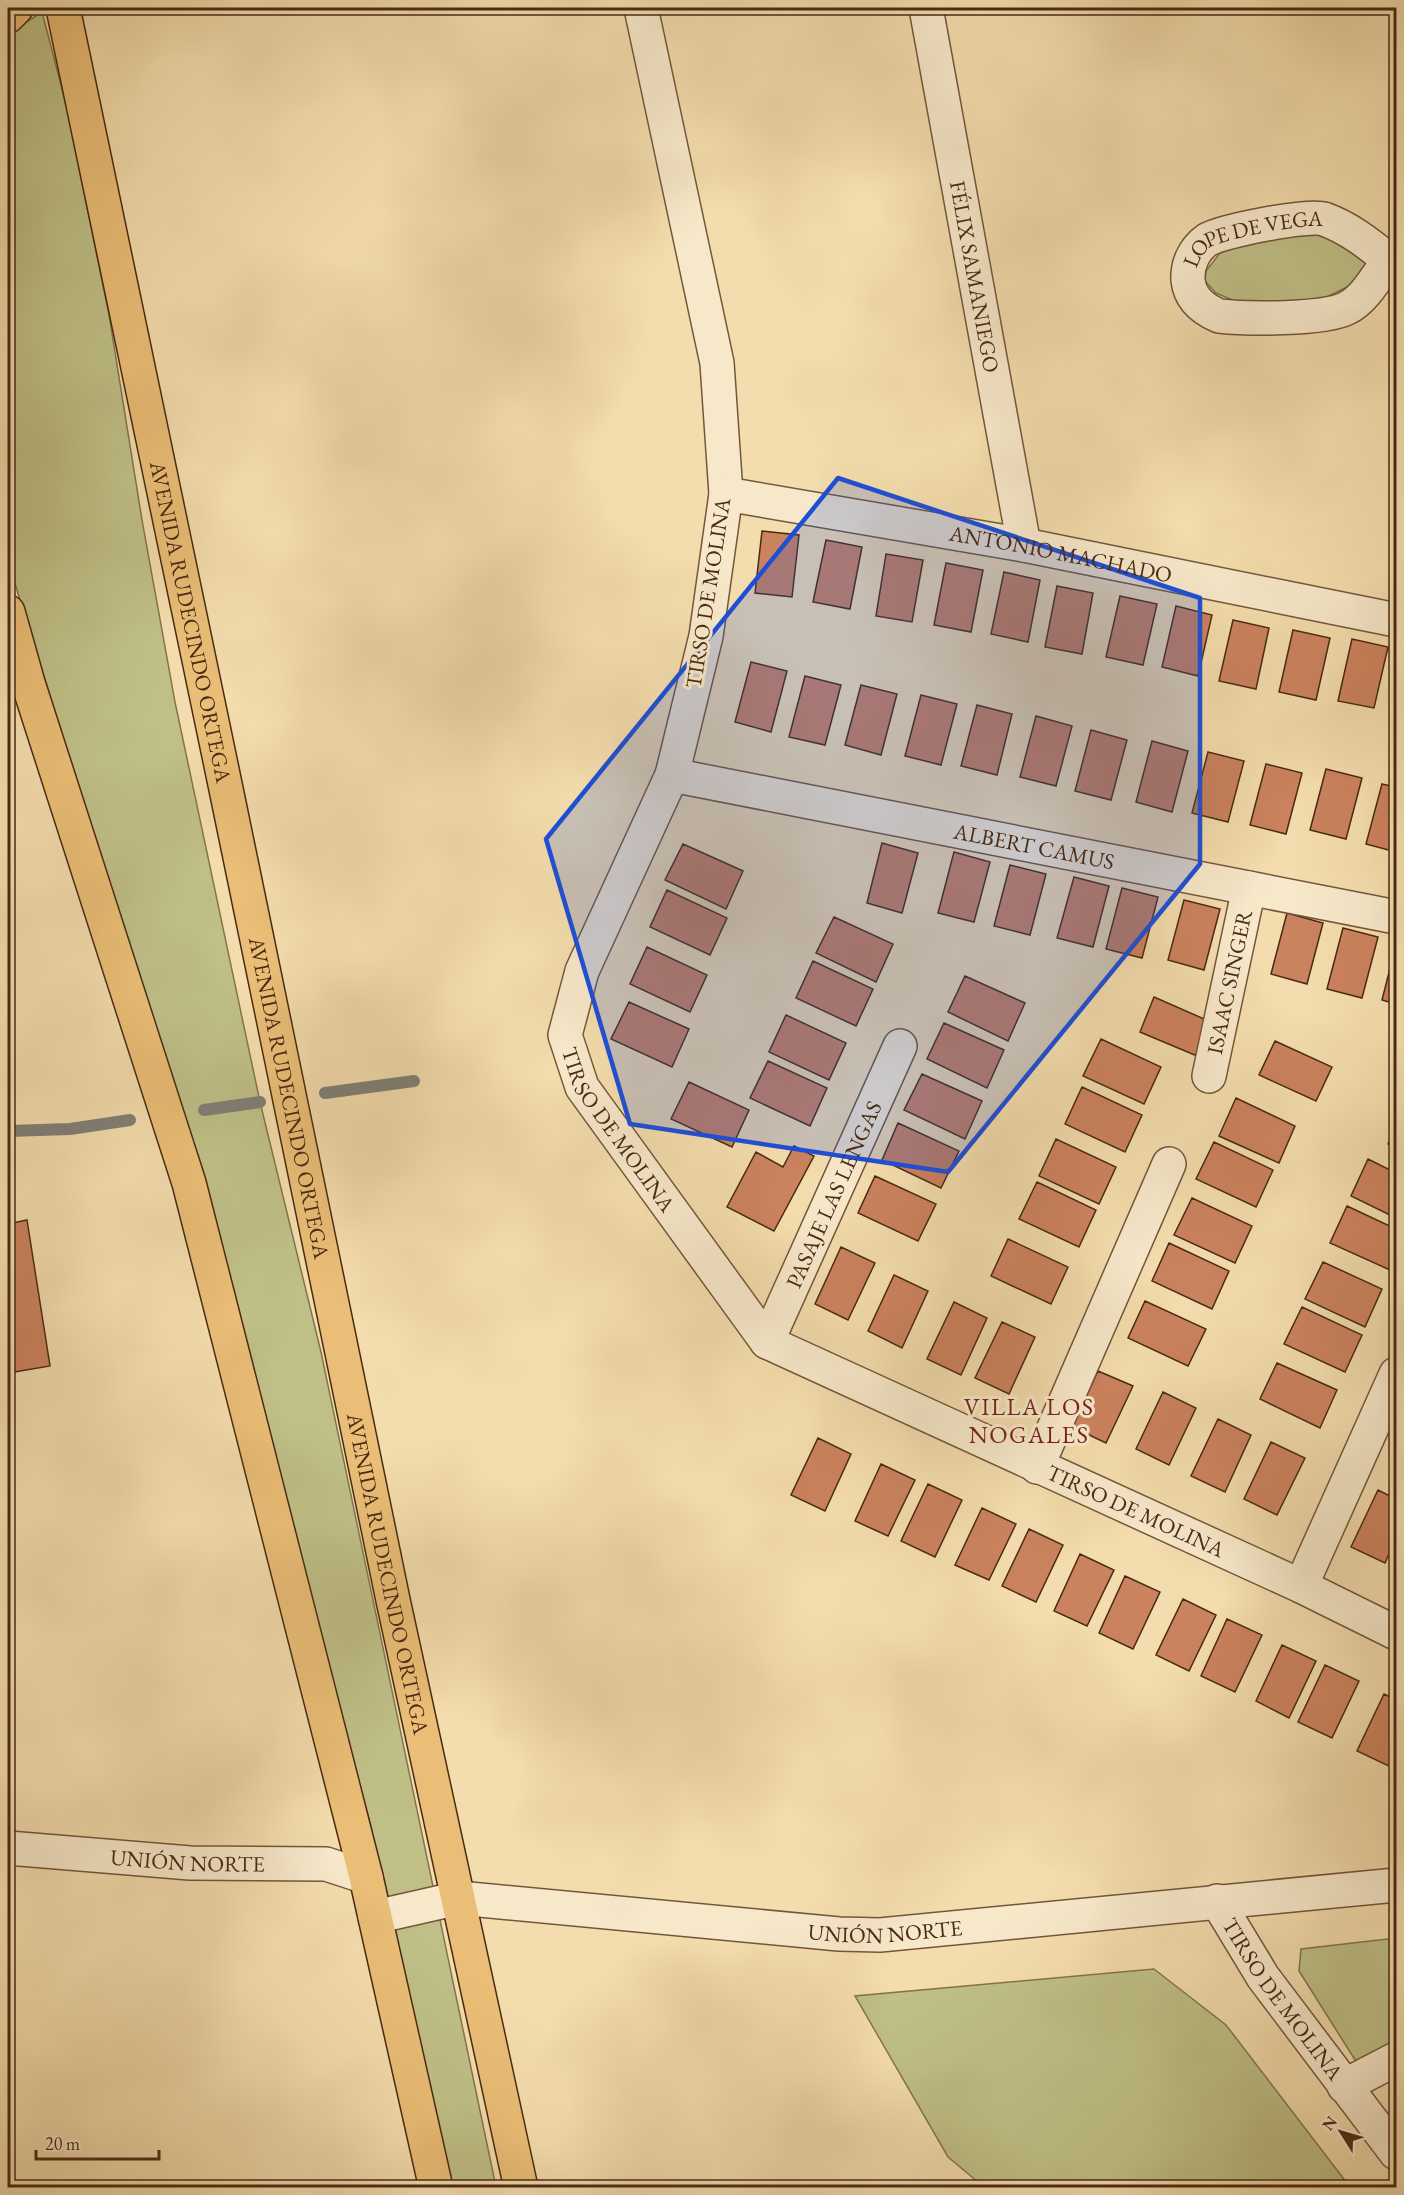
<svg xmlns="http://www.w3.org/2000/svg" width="1404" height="2195" font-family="'EB Garamond',serif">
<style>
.green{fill:#bfbf87;stroke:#84744e;stroke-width:1.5}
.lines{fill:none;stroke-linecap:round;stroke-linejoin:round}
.stream{stroke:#7f7f76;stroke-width:12}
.building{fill:#cb825e;stroke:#492a14;stroke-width:1.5}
.street-casing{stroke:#74563a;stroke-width:36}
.primary-casing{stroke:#492a14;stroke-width:36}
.street{stroke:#f7e8ca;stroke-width:33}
.primary{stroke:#eabe76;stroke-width:33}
.marked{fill:#1d4ed8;fill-opacity:0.2;stroke:#1d4ed8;stroke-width:4.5;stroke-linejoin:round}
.labels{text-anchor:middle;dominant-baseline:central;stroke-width:6;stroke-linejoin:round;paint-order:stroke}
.street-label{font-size:22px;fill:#492a14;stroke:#f7e8ca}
.neighbourhood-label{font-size:24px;letter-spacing:1.5px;fill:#7a1f14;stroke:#f7e8ca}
</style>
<rect width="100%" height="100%" fill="#f3dcad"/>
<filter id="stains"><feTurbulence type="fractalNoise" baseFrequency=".00333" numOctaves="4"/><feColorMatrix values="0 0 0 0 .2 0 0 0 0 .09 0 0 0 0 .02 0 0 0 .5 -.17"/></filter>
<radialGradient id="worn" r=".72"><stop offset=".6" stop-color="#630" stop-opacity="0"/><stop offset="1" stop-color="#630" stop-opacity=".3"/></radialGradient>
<path class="green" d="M 42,12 L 67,108 L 109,315 L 142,520 L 175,702 L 260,1102 L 321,1352 L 496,2187 L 448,2187 L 370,1823 L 237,1332 L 154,1031 L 8,561 L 8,34 Z
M 1319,234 L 1348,247 L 1369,263 L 1353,284 L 1319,301 L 1237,302 L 1216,293 L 1205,281 L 1206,271 L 1220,253 L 1265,239 Z
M 1396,1938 L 1396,2043 L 1357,2063 L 1299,1971 L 1301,1949 Z
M 1154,1969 L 1226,2025 L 1350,2187 L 984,2187 L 948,2157 L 855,1996 Z"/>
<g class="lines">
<path class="stream" d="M 325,1093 L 414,1081
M 204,1110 L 260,1102
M 8,1131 L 70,1129 L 130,1120"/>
</g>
<path class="building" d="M 762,531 L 799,535 L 792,597 L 755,593 Z
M 826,540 L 862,547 L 850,609 L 813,602 Z
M 886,554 L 923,560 L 912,622 L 876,616 Z
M 946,563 L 983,570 L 971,632 L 934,625 Z
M 1004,572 L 1040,580 L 1028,642 L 991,634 Z
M 1057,586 L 1093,593 L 1082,654 L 1045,647 Z
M 1120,596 L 1157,604 L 1143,665 L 1106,657 Z
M 1176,606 L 1212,615 L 1198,676 L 1162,667 Z
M 1233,620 L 1269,628 L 1256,689 L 1219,681 Z
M 1293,630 L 1330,638 L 1316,700 L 1279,692 Z
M 1352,639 L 1388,647 L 1374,708 L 1338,701 Z
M 751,662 L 787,671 L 771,732 L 735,722 Z
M 805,676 L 841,685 L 825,745 L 789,737 Z
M 861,685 L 897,694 L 881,755 L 845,745 Z
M 921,695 L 957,704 L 941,765 L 905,756 Z
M 977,705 L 1012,714 L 997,775 L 961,766 Z
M 1036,716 L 1072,726 L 1056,786 L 1020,777 Z
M 1091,730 L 1127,740 L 1111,800 L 1075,791 Z
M 1152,741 L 1188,751 L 1172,812 L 1136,802 Z
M 1208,752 L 1244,761 L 1228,822 L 1192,813 Z
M 1266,764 L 1302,773 L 1286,834 L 1250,825 Z
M 1326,769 L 1362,778 L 1346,839 L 1310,830 Z
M 1382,784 L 1396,787 L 1396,852 L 1366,844 Z
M 882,843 L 918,853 L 902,913 L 867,903 Z
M 683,844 L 743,871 L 726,909 L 665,880 Z
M 954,852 L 990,862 L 974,922 L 938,913 Z
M 1010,865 L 1046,874 L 1030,935 L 994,926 Z
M 1074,877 L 1109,886 L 1093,947 L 1057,938 Z
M 1122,888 L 1158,897 L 1142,958 L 1106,949 Z
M 667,890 L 727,918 L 710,955 L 650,927 Z
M 1184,900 L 1220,909 L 1204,970 L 1168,960 Z
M 1287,913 L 1323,923 L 1307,984 L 1271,974 Z
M 834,917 L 893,944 L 876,982 L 816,953 Z
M 1343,928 L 1378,937 L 1362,998 L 1327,989 Z
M 1396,945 L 1396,1004 L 1382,1000 Z
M 647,947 L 707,975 L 690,1012 L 630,984 Z
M 813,961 L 873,989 L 856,1026 L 796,998 Z
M 965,976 L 1025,1003 L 1008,1041 L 948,1012 Z
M 1154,997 L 1211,1022 L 1197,1056 L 1140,1032 Z
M 629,1002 L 689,1029 L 672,1067 L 611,1039 Z
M 786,1015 L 846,1043 L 829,1080 L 769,1052 Z
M 944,1023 L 1004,1050 L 987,1088 L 927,1059 Z
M 1101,1039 L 1161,1067 L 1144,1104 L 1083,1076 Z
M 1275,1041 L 1332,1067 L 1316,1101 L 1259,1075 Z
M 768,1061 L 827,1088 L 810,1126 L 750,1098 Z
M 922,1074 L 982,1101 L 965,1139 L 904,1110 Z
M 689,1082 L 749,1110 L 732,1147 L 671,1119 Z
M 1082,1087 L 1142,1115 L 1125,1152 L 1065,1124 Z
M 1236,1098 L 1295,1126 L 1279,1163 L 1219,1136 Z
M 898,1123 L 959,1151 L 941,1188 L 882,1160 Z
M 1396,1126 L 1396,1148 L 1388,1144 Z
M 1056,1139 L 1116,1167 L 1099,1204 L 1039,1176 Z
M 1214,1142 L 1273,1170 L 1256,1207 L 1196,1179 Z
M 794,1146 L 814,1156 L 774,1231 L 727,1207 L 756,1152 L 783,1167 Z
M 1368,1159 L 1396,1173 L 1396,1218 L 1351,1196 Z
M 875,1176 L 936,1204 L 918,1241 L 858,1213 Z
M 1037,1182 L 1096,1210 L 1079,1247 L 1019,1219 Z
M 1192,1198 L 1252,1226 L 1235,1263 L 1174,1235 Z
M 1347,1206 L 1396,1229 L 1396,1256 L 1390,1270 L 1330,1243 Z
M 27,1220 L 50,1366 L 8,1373 L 8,1224 Z
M 1008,1239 L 1068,1267 L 1051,1304 L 991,1276 Z
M 1169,1243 L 1229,1271 L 1212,1309 L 1152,1281 Z
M 841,1247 L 875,1263 L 848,1320 L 815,1304 Z
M 1323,1262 L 1382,1289 L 1365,1327 L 1305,1299 Z
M 894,1275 L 928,1291 L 902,1348 L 868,1331 Z
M 1145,1301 L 1206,1329 L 1188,1366 L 1128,1338 Z
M 954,1302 L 987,1318 L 961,1375 L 927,1359 Z
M 1302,1307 L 1362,1335 L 1345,1372 L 1284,1344 Z
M 1002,1322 L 1035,1337 L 1009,1394 L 975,1378 Z
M 1277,1363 L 1337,1390 L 1320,1428 L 1260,1399 Z
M 1098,1371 L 1133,1386 L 1106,1443 L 1072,1427 Z
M 1163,1392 L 1196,1408 L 1169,1465 L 1136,1449 Z
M 1218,1419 L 1251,1435 L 1225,1492 L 1191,1476 Z
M 818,1438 L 851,1454 L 825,1511 L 791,1495 Z
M 1271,1442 L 1305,1458 L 1277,1515 L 1244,1499 Z
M 881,1464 L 915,1480 L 888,1536 L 855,1521 Z
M 928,1484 L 962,1500 L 935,1557 L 901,1541 Z
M 1378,1490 L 1396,1499 L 1396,1538 L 1385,1563 L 1351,1547 Z
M 982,1508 L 1016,1524 L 989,1580 L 955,1565 Z
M 1029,1529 L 1063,1545 L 1036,1602 L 1002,1586 Z
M 1080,1554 L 1114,1570 L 1087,1626 L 1054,1611 Z
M 1125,1576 L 1160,1592 L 1133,1649 L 1099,1633 Z
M 1183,1599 L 1216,1615 L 1189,1671 L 1156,1655 Z
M 1227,1619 L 1262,1635 L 1235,1692 L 1201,1676 Z
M 1282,1645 L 1316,1661 L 1289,1718 L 1256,1701 Z
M 1325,1665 L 1359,1681 L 1332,1738 L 1298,1722 Z
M 1384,1694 L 1396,1700 L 1396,1755 L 1391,1767 L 1357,1751 Z"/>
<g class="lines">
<g class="street-casing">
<g id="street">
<path id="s1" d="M 641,8 L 717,363 L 726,494 L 706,636 L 672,775 L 582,971 L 565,1035 L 582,1087 L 767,1342 L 1301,1586 L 1396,1633"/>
<path id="s2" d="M 926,8 L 1024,545"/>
<path id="s3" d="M 1389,260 C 1377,276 1365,299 1347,308 C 1324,320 1246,319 1219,316 C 1203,309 1190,299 1188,280 C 1187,265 1194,249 1207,240 C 1221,231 1309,214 1324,219 C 1349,228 1369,244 1389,260 L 1396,258"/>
<path id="s4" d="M 726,494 L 1024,545 L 1396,620"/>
<path id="s5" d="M 672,775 L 1396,917"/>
<path id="s6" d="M 1209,1076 L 1249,888"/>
<path id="s7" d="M 767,1342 L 900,1046"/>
<path d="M 1037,1467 L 1169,1164"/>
<path d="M 1301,1586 L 1396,1374"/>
<path id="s8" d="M 8,1848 L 190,1863 L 326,1864 L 366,1877"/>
<path id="s9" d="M 1217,1901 L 1263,1977 L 1396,2153"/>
<path id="s10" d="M 375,1917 L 459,1898 L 839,1934 L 880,1935 L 1396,1885"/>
<path d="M 1344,2086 L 1396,2059"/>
</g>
</g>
<g class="primary-casing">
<g id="primary">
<path id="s11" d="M 63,8 L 226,789 L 393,1600 L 521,2188"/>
<path d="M 8,16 L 16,8"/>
<path d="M 8,612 L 28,683 L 189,1183 L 366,1877 L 436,2188"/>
</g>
</g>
<use href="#street" class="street"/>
<use href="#primary" class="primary"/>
</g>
<path class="marked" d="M 838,478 L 1200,598 L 1200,864 L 948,1172 L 630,1124 L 546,839 Z"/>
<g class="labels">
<g class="street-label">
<text stroke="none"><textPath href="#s3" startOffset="333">LOPE DE VEGA</textPath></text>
<text stroke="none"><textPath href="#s2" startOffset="273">FÉLIX SAMANIEGO</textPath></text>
<text stroke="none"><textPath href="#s4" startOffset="340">ANTONIO MACHADO</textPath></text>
<text transform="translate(708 593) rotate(-81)">TIRSO DE MOLINA</text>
<text stroke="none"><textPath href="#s11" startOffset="627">AVENIDA RUDECINDO ORTEGA</textPath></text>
<text stroke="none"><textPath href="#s5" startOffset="369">ALBERT CAMUS</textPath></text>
<text stroke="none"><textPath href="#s6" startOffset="96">ISAAC SINGER</textPath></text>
<text stroke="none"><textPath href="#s11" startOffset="1113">AVENIDA RUDECINDO ORTEGA</textPath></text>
<text stroke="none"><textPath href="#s1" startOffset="1172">TIRSO DE MOLINA</textPath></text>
<text stroke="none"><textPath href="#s7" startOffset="162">PASAJE LAS LENGAS</textPath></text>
<text stroke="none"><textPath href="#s1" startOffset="1838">TIRSO DE MOLINA</textPath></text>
<text stroke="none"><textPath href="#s11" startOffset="1599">AVENIDA RUDECINDO ORTEGA</textPath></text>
<text stroke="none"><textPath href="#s8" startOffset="180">UNIÓN NORTE</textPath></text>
<text stroke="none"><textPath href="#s10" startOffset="514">UNIÓN NORTE</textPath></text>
<text stroke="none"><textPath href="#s9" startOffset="118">TIRSO DE MOLINA</textPath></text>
</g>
<g class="neighbourhood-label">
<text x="1029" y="1406">VILLA LOS<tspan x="1029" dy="28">NOGALES</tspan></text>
</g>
</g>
<rect width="1404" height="2195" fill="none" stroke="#f3dcad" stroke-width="30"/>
<rect x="9" y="9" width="1386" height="2177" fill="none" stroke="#492a14" stroke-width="3"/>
<rect x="15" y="15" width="1374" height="2165" fill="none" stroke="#492a14" stroke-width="1.5"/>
<g transform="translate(1341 2132) rotate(307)" stroke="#f7e8ca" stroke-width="4.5" paint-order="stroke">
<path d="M0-4.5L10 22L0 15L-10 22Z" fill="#492a14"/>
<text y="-9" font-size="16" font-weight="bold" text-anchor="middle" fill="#492a14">N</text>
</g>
<path d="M36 2150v9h123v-9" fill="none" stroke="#492a14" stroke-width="3"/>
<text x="45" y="2150" font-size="18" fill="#492a14" stroke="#f7e8ca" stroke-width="4.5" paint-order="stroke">20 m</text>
<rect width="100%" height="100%" filter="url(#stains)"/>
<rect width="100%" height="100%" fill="url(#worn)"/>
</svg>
